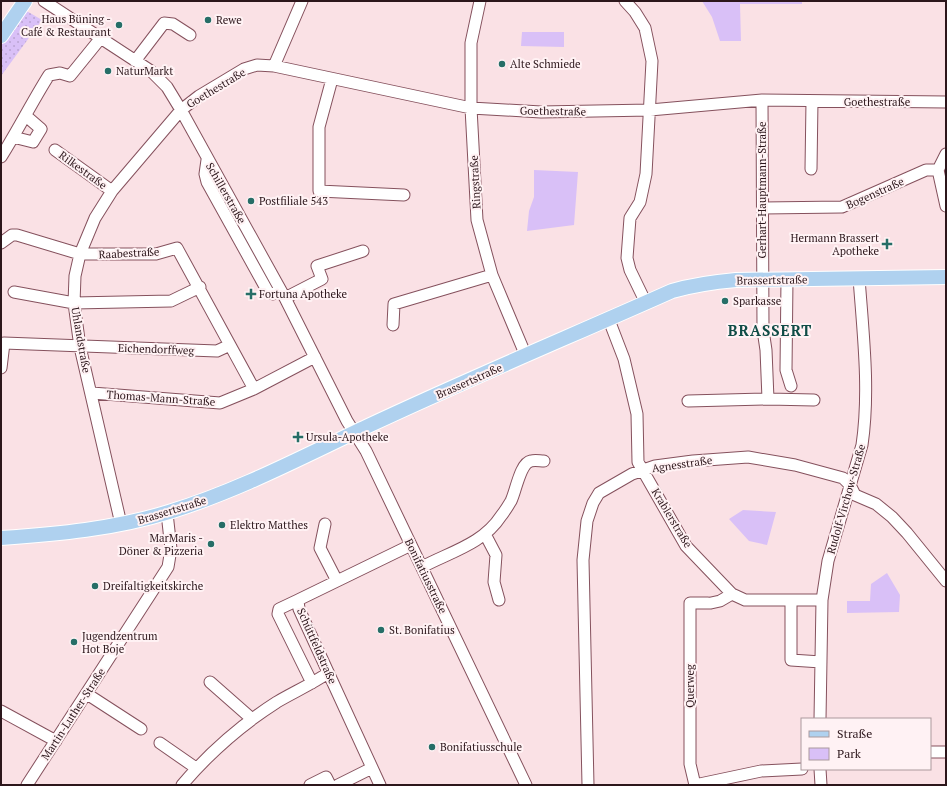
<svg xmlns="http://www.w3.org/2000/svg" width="947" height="786" font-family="'PT Serif',serif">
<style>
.grass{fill:url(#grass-dots)}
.green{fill:#d9c0f7}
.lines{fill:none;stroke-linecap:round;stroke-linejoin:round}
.minor-casing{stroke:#85515d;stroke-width:13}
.major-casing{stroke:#fff;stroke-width:16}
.minor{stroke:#fff;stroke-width:11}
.major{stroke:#afd1ef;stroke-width:14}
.poi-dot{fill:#266e67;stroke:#fff2f4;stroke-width:1.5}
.labels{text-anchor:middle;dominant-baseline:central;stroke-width:4;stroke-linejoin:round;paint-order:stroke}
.poi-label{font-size:11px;fill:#2c161b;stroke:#fff2f4;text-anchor:start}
.street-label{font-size:11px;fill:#2c161b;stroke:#fff2f4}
.district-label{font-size:15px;font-weight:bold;letter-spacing:1px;fill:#0f4c46;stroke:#fff2f4}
</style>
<defs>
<pattern id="grass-dots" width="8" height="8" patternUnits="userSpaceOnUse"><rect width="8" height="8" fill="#d9c0f7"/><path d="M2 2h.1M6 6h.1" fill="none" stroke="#baa4d3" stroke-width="1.8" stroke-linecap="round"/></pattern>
</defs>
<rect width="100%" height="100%" fill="#fae1e5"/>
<path class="grass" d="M 25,10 L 42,20 L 1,76 L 1,44 Z"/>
<path class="green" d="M 702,1 L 802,1 L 802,4 L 740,4 L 741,41 L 720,41 L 712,17 Z
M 522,32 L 564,32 L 564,47 L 521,46 Z
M 534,170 L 578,172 L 574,225 L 527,231 L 529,211 L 534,197 Z
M 743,510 L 776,512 L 767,545 L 749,541 L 729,519 Z
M 887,573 L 900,595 L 899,612 L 847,613 L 847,601 L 870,601 L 871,584 Z"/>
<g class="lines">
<g class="minor-casing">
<path id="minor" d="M 44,1 L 151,71 L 167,87 L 181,110 L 285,298 L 347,421 L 366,451 L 526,785
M 480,1 L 471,43 L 471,108 L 477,220 L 492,275 L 526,356
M 625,1 L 635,12 L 645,28 L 652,61 L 646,174 L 640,202 L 630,218 L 627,258 L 630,270 L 646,303
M 135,61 L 164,23 L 173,24 L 190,35
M 274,66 L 302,1
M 332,79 L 319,127 L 319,191 L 404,195
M 13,137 L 33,142 L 41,129 L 26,116
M 55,150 L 112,191
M 946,154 L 938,170 L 946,206
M 1,157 C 18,130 32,102 49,75 L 60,73 L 70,76 L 100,39
M 207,160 L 205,174 L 207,182 L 268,292 L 273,294 L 281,291
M 811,169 L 812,101
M 763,208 L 842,207 L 926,170 L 938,170
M 1,243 L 12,235 L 17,235 L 80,254 L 156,254 L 177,248 L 254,389
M 787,279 L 786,370 L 791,386
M 14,292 L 74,303 L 171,301 L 200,287
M 285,298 L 322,279 L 317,266 L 363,251
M 609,320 L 624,359 L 637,414 L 638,462 L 686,546 L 732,594 L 745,600 L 822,600
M 393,325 L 394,304 L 492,275
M 1,368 L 4,343 L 217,351 L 230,345
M 92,393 L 220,403 L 254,389 L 315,357
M 768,399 L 814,400
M 688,401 L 768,399 L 766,350 L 763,330 L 762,100
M 121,524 L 80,347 L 74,303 L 75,276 L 80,254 L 95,218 L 112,191 L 181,110 L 199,96 L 244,69 L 257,65 L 274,66 L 471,108 L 541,112 L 650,110 L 762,100 L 946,102
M 325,524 L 320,548 L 337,581
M 485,534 L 496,555 L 494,582 L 499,600
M 422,567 C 450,552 483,544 501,516 C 505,511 508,506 511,501 C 516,491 520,463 531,461 C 535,460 540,461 544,461
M 298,600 L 279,609 L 278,614 L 312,683
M 791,601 L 791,660 L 821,662
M 708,603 L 690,603 L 690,764 L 695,785 L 761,771 L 802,769
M 711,603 L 720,601 L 732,594
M 210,682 L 252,719
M 87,694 L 141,729
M 1,711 L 56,741
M 820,719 L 822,600 L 828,561 L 862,445 C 870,391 863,333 859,278
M 160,743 L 196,768
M 930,752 L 946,752
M 820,769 L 821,785
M 27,785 L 168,567 L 171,549 L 167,513
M 182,785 C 210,752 241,725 277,702 C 294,692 312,684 328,673
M 310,785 L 326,777 L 330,785
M 338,785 L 372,768
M 380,785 L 299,609 L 298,600 L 411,545
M 588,785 L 583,560 L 587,521 L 593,503 L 599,493 L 632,474 L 655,466 L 693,461 L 748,457 L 795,465 L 843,478 L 850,485 L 855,495 L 876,504 L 892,517 L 907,533 L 946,581"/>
</g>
<g class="major-casing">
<path id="major" d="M 1,36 L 25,1
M 1,538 C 58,534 114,529 169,512 C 238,491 302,457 368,426 C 468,379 571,336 672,291 C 693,285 713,282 736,280 L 946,277"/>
</g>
<use href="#minor" class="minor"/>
<use href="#major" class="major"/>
</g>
<g class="poi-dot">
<circle cx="208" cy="20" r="4"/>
<circle cx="119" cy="25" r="4"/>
<circle cx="502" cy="64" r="4"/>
<circle cx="108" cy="71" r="4"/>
<circle cx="251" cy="201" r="4"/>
<path d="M885 238h4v4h4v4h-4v4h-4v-4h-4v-4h4z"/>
<path d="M249 288h4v4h4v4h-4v4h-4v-4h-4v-4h4z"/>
<circle cx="725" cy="301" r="4"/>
<path d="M296 431h4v4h4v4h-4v4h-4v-4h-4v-4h4z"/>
<circle cx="222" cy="525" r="4"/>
<circle cx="211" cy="544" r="4"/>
<circle cx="95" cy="586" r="4"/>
<circle cx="381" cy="630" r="4"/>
<circle cx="74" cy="642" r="4"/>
<circle cx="432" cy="747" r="4"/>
</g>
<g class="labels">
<g class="poi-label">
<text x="111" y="19" text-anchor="end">Haus Büning -<tspan x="111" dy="13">Café &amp; Restaurant</tspan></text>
<text x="216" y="20">Rewe</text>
<text x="510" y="64">Alte Schmiede</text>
<text x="116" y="71">NaturMarkt</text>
<text x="259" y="201">Postfiliale 543</text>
<text x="879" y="238" text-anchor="end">Hermann Brassert<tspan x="879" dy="13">Apotheke</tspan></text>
<text x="259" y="294">Fortuna Apotheke</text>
<text x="733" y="301">Sparkasse</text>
<text x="306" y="437">Ursula-Apotheke</text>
<text x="230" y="525">Elektro Matthes</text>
<text x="203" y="538" text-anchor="end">MarMaris -<tspan x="203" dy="13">Döner &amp; Pizzeria</tspan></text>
<text x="103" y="586">Dreifaltigkeitskirche</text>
<text x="389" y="630">St. Bonifatius</text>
<text x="82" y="636">Jugendzentrum<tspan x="82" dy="13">Hot Boje</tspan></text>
<text x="440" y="747">Bonifatiusschule</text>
</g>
<g class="street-label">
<text transform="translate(216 88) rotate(-31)">Goethestraße</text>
<text x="877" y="102">Goethestraße</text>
<text transform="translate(553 111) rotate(1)">Goethestraße</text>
<text transform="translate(83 170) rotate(36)">Rilkestraße</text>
<text transform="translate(475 182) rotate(-93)">Ringstraße</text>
<text transform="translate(762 190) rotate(-90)">Gerhart-Hauptmann-Straße</text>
<text transform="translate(226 193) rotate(60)">Schillerstraße</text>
<text transform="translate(875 193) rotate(-24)">Bogenstraße</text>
<text transform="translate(129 253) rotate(-3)">Raabestraße</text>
<text transform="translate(772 280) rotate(-1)">Brassertstraße</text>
<text transform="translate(81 340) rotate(80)">Uhlandstraße</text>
<text transform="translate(156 349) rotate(2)">Eichendorffweg</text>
<text transform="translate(469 381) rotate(-24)">Brassertstraße</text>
<text transform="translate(161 398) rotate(4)">Thomas-Mann-Straße</text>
<text transform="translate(682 464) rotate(-8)">Agnesstraße</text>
<text transform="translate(846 499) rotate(-74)">Rudolf-Virchow-Straße</text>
<text transform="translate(172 510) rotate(-17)">Brassertstraße</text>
<text transform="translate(672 518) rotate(59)">Krablerstraße</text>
<text transform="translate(426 576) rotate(64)">Bonifatiusstraße</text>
<text transform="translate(317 646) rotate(66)">Schüttfeldstraße</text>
<text transform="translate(690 686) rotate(-90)">Querweg</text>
<text transform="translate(73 714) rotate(-57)">Martin-Luther-Straße</text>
</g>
<g class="district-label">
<text x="770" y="330">BRASSERT</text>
</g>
</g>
<rect width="947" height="786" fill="none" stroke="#2c161b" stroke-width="4"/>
<rect x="801" y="718" width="130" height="52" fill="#fff2f4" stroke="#ab9a9d"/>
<rect x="809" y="731" width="20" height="6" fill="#afd1ef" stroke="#ab9a9d"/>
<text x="837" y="738" font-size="12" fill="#2c161b">Straße</text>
<rect x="809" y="748" width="20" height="12" fill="#d9c0f7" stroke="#ab9a9d"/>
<text x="837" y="758" font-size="12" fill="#2c161b">Park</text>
</svg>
